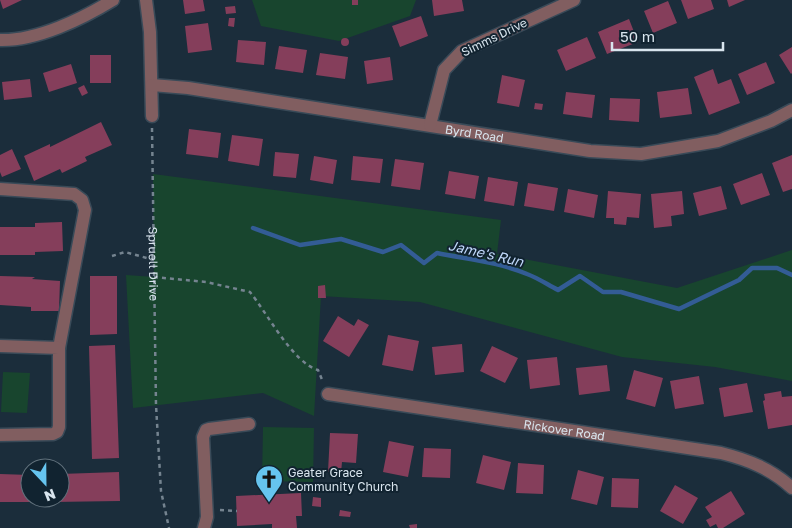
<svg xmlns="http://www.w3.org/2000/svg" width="792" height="528" font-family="'Golos Text',sans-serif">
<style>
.green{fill:#18452e}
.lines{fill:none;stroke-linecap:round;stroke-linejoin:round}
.stream{stroke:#335c95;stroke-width:4.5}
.building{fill:#853e5b}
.minor-casing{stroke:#394a58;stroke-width:15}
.path{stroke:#758490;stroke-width:2.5;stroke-dasharray:4 4;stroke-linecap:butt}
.minor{stroke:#815e60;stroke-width:12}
.labels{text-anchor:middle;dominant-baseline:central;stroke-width:4;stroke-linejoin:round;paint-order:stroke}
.street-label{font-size:12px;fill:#d9e5ee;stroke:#112330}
.poi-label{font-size:12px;fill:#d9e5ee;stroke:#112330;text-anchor:start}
.water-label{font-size:14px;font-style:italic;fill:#c0d8fa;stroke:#112330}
</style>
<rect width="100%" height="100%" fill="#1b2d3b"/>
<path class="green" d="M 252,0 L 416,0 L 410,16 L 339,41 L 261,26 Z
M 153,174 L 501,220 L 497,254 L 677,288 L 792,250 L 792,381 L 715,367 L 622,357 L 420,302 L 321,296 L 314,416 L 263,393 L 133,408 L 126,275 L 154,277 Z
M 3,372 L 30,373 L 27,413 L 1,412 Z
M 263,427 L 314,428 L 313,482 L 262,481 Z"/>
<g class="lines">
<path class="stream" d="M 253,228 L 300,245 L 341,239 L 383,252 L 401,245 L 424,263 L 437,253 C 466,259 499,262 527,274 C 538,278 548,285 558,290 L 580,276 L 603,292 L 621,292 L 679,309 L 739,280 L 752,268 L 777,268 L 792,275"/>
</g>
<path class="building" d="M 0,0 L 22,0 L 3,9 Z
M 183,0 L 203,0 L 205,11 L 185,14 Z
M 352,0 L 358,0 L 358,5 L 352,5 Z
M 432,0 L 462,0 L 464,11 L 434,16 Z
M 681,0 L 711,0 L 714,9 L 688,19 Z
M 727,0 L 745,0 L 729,7 Z
M 668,1 L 677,23 L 653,33 L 644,11 Z
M 235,6 L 236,13 L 226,14 L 225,7 Z
M 421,16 L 428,36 L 400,47 L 392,26 Z
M 229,18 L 235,18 L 234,27 L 228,26 Z
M 629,19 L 638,42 L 607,54 L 598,32 Z
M 208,23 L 212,50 L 188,53 L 185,26 Z
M 587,37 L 596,58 L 566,71 L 557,50 Z
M341 42a4 4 0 1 1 8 0a4 4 0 1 1-8 0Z
M 238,40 L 266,42 L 264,65 L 236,62 Z
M 279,46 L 307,50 L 303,73 L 275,69 Z
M 792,47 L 792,73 L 791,74 L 779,55 Z
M 320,53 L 348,57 L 345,79 L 316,75 Z
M 90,55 L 111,55 L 111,83 L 90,83 Z
M 390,57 L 393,80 L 367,84 L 364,61 Z
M 766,62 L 775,83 L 747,95 L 738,74 Z
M 71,64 L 77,83 L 49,92 L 43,73 Z
M 713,69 L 718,84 L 731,79 L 740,103 L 709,115 L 694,77 Z
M 502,75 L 525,80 L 519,107 L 497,103 Z
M 30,79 L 32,97 L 4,100 L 2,82 Z
M 84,85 L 88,93 L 82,96 L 78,88 Z
M 688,88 L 692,114 L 660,118 L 657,92 Z
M 566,92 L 595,95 L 592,118 L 563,114 Z
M 610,98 L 640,99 L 639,122 L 609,120 Z
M 535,103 L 543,104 L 542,110 L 534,109 Z
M 101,122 L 112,145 L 85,157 L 87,161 L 62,173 L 60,169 L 34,181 L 24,156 L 50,144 L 50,147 Z
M 189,129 L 221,133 L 218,158 L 186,154 Z
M 232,135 L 263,139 L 259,166 L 228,161 Z
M 12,149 L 21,169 L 2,177 L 0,172 L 0,155 Z
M 275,152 L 299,154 L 296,178 L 273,176 Z
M 792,155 L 792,189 L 783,192 L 772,163 Z
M 314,156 L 337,160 L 333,184 L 310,180 Z
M 353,156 L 383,159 L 380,183 L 351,180 Z
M 395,159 L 424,163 L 420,190 L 391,186 Z
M 449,171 L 479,176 L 475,199 L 445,194 Z
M 762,173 L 770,195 L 741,205 L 733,184 Z
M 488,177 L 518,182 L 514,206 L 484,201 Z
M 528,183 L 558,188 L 554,211 L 524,206 Z
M 721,186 L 727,209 L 699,216 L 693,193 Z
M 568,189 L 598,195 L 594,218 L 564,212 Z
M 608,191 L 641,194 L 639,218 L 627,217 L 626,225 L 614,224 L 614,218 L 606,218 Z
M 682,191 L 684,214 L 671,216 L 672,226 L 654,228 L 651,194 Z
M 62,222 L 63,251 L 35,252 L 35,255 L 0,255 L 0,227 L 35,227 L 35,223 Z
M 0,276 L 35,277 L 32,279 L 60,281 L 59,311 L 31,311 L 31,307 L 0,305 Z
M 90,276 L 117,276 L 117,334 L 90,335 Z
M 325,285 L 326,298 L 318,298 L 318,286 Z
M 338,316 L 354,326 L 358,319 L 369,325 L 349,357 L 323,341 Z
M 388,335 L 419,341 L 413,371 L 382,365 Z
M 462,344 L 464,372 L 435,375 L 432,347 Z
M 115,345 L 119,458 L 92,459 L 89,346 Z
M 492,346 L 518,358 L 505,383 L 480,371 Z
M 557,357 L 560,385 L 530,389 L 527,360 Z
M 607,365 L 610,391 L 579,395 L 576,368 Z
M 634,370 L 663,378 L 655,407 L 626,399 Z
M 699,376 L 704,404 L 675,409 L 670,381 Z
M 747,383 L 753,412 L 724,417 L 719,388 Z
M 781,391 L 782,397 L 792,396 L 792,425 L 768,429 L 763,401 L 765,400 L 764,394 Z
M 330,433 L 358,434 L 356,463 L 342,462 L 341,473 L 328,472 Z
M 389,441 L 414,446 L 408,477 L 383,472 Z
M 424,448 L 451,449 L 450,478 L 422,477 Z
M 483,455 L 511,462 L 504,490 L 476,483 Z
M 518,463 L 544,465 L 543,494 L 516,493 Z
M 578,470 L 604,477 L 597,505 L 571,499 Z
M 119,472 L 120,501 L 53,502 L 53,498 L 60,498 L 60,474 Z
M 0,474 L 30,475 L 30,498 L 39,498 L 39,502 L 0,502 Z
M 612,478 L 639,479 L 638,508 L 611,507 Z
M 675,485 L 698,498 L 683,524 L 660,511 Z
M 731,491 L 745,514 L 723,528 L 718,528 L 716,524 L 710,527 L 706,520 L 712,517 L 705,507 Z
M 301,493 L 302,516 L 296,516 L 297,528 L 272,528 L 272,524 L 237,526 L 236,496 Z
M 313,497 L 321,498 L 321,507 L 312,506 Z
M 340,510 L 351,512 L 350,517 L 339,516 Z
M 417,524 L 417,528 L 410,528 L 409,525 Z"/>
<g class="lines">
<g class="minor-casing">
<g id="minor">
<path d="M 146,0 L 150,32 L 152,116"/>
<path d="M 0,40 C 37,41 82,19 113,0"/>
<path id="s2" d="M 152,85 L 188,88 L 590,151 L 641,154 L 718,141 L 771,121 L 792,110"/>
<path d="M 430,125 L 444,70 L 462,51 L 574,0"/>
<path d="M 0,189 L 74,194 L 82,200 L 85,210 L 59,348"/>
<path d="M 0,346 L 59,348 L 59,427 L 57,432 L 53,434 L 0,435"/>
<path id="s3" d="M 328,394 L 721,453 C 749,460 771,469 792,488"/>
<path d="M 204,528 L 207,517 L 203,437 L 206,430 L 209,429 L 249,424"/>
</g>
</g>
<g class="path">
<path id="s1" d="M 152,128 L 156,405 L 161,491 L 169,528"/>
<path d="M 112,256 L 125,252 L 154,260"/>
<path d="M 154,277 L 206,282 L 250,292 C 267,313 293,363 318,370 L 323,382"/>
<path d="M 220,510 L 237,511"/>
</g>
<use href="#minor" class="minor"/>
</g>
<defs>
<g id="church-pin" transform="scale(1.4375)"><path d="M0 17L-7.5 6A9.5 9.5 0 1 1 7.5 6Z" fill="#66c4ef" stroke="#112330"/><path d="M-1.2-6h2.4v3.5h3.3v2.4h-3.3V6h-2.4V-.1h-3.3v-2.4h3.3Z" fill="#111"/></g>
</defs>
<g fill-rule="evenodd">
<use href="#church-pin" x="269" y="479"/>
</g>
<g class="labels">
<g class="street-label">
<text transform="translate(494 37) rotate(-26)">Simms Drive</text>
<text stroke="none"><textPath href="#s2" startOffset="326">Byrd Road</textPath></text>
<text stroke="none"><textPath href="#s1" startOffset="136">Spruell Drive</textPath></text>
<text stroke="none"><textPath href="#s3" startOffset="239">Rickover Road</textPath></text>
</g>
<g class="poi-label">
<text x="288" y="472">Geater Grace<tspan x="288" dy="14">Community Church</tspan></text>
</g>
<g class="water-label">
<text transform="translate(486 253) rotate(13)">Jame's Run</text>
</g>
</g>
<g transform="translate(45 483) rotate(158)"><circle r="24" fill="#112330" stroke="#61717c"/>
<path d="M0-4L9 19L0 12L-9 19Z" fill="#66c4ef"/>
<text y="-8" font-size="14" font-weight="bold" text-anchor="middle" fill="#d9e5ee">N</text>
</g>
<path d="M612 42v8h111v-8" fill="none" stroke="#d9e5ee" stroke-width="2.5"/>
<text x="620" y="42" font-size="15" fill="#d9e5ee" stroke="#112330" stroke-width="4" paint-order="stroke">50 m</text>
</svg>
